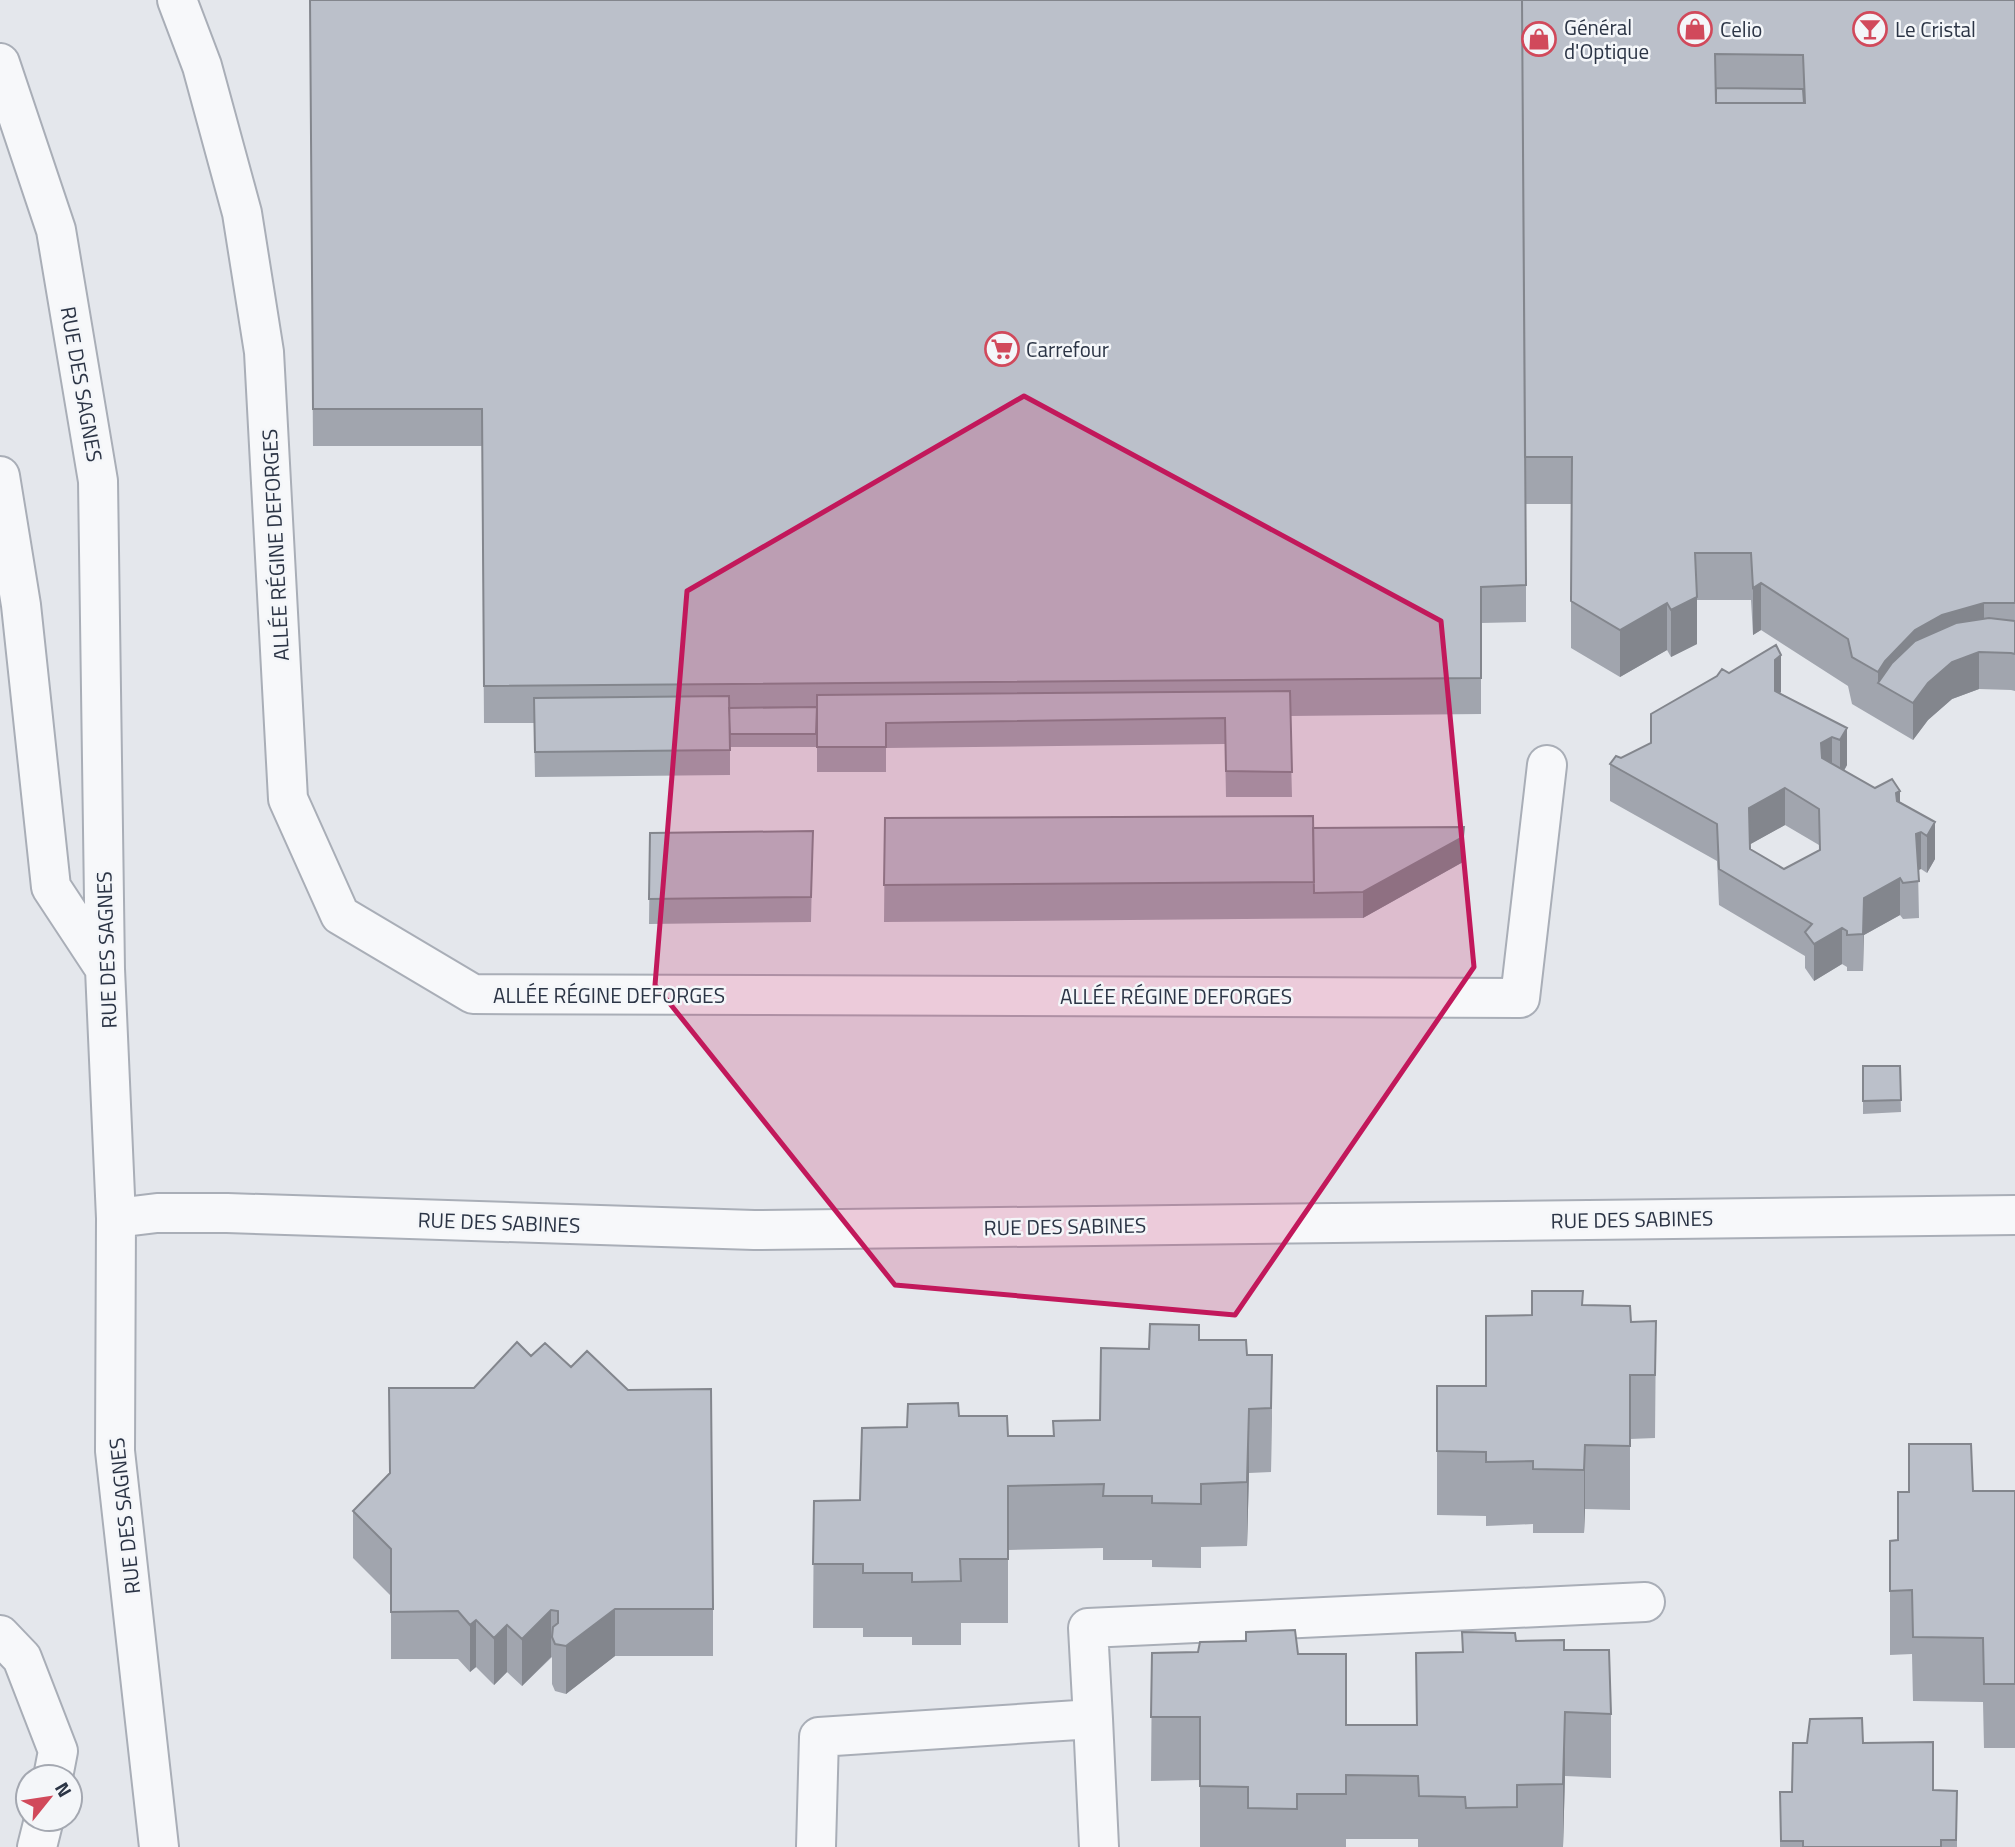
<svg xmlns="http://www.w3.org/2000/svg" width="2015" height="1847" font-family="'Titillium Web',sans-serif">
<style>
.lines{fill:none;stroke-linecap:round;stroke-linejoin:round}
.minor-casing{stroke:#a9aeb7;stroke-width:42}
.minor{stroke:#f7f8fa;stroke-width:38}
.wall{fill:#a1a5ae;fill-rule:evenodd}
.shaded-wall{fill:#83868d}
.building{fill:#bbc0ca;stroke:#83868d;stroke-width:2;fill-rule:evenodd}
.marked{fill:#c2185b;fill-opacity:0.2;stroke:#c2185b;stroke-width:5;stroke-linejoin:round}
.labels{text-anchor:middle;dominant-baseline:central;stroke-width:5;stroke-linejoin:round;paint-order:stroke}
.poi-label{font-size:21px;fill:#2b3445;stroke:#f4f6f9;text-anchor:start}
.street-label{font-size:21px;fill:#2b3445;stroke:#f4f6f9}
</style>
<rect width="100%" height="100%" fill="#e4e7ec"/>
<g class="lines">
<g class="minor-casing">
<path id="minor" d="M 177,0 L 202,66 L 242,213 L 264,352 L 288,799 L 340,915 L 473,994 L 1520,998 L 1547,765
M 0,63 L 56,230 L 98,481 L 105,969 L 116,1218 L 115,1451 L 159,1847
M 0,476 L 21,605 L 51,887 L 105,969
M 116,1218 L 157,1213 L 227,1213 L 754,1230 L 2015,1215
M 0,1635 L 22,1658 L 58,1751 L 53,1777
M 1093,1719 L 1088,1628 L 1645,1602
M 37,1847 L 44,1819
M 816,1847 L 819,1737 L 1093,1719 L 1099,1847"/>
</g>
<use href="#minor" class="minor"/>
</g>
<path class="wall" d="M 310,0 L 2015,0 L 2015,691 L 2011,690 L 1979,689 L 1952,699 L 1928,720 L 1913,740 L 1852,704 L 1848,686 L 1761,630 L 1753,635 L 1751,600 L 1697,600 L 1697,644 L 1671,657 L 1667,650 L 1620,677 L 1571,648 L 1571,504 L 1526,504 L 1526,622 L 1481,623 L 1481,714 L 1290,716 L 1292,797 L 1226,797 L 1225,744 L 886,748 L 886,772 L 817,772 L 817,724 L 816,747 L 730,747 L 730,775 L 535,777 L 534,723 L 484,723 L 482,446 L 313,446 Z
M 1729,673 L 1781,692 L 1780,693 L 1847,728 L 1847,765 L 1844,771 L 1935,822 L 1935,859 L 1927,873 L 1921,869 L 1918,870 L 1919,918 L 1903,919 L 1900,915 L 1864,935 L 1863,971 L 1847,971 L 1847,967 L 1842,964 L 1814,981 L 1805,968 L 1805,956 L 1719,905 L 1717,861 L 1610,801 L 1610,764 L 1651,743 ZM 1785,825 L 1819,845 L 1819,850 L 1784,869 L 1750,849 L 1750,844 Z
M 885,818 L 1313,828 L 1464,852 L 1463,862 L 1363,918 L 884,922 Z
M 813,831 L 811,922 L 649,924 L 650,833 Z
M 1863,1066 L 1900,1066 L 1901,1112 L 1863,1114 Z
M 1583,1305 L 1631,1322 L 1656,1321 L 1655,1438 L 1630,1439 L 1630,1510 L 1585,1509 L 1584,1533 L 1533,1533 L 1533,1524 L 1486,1526 L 1486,1516 L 1437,1515 L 1437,1386 L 1486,1386 L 1532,1315 Z
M 1199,1340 L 1247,1355 L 1272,1355 L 1271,1472 L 1249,1473 L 1247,1546 L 1201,1547 L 1201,1568 L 1152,1567 L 1152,1560 L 1103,1560 L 1103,1548 L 1008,1550 L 1008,1623 L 961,1623 L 961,1645 L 912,1645 L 912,1637 L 863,1637 L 863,1628 L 813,1628 L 814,1501 L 860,1500 L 907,1427 L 959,1416 L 1008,1436 L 1053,1436 L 1100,1420 L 1149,1349 Z
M 531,1356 L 571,1367 L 628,1390 L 713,1609 L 713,1656 L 615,1656 L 566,1694 L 555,1691 L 552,1684 L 552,1657 L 522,1686 L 507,1672 L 494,1685 L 476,1667 L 470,1672 L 458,1659 L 391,1659 L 391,1596 L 353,1558 L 353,1511 L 474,1388 Z
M 2015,1491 L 2015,1748 L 1984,1748 L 1983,1702 L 1913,1701 L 1912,1654 L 1890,1655 L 1890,1541 L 1898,1540 L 1909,1492 Z
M 1516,1641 L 1564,1650 L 1611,1714 L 1611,1778 L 1565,1776 L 1563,1847 L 1418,1847 L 1418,1839 L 1346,1839 L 1346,1847 L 1200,1847 L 1200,1780 L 1151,1781 L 1152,1653 L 1298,1654 L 1346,1725 L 1416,1725 L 1416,1653 L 1462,1652 Z
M 1863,1743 L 1933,1790 L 1957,1791 L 1957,1847 L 1780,1847 L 1780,1792 L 1792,1792 Z"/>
<path class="shaded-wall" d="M 1761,583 L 1761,630 L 1753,635 L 1753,588 Z
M 1697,597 L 1697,644 L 1671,657 L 1671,610 Z
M 1667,603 L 1667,650 L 1620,677 L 1620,630 Z
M 1984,603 L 1984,650 L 1878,683 L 1878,719 L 1878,672 L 1885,661 L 1915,630 L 1942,615 Z
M 1979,652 L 1979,689 L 1952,699 L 1928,720 L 1913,740 L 1913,703 L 1928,683 L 1952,662 Z
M 1781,655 L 1781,692 L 1775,697 L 1775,660 Z
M 1847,728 L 1847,765 L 1840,777 L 1840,740 Z
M 1832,737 L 1832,773 L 1821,780 L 1821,743 Z
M 1785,788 L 1785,825 L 1749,845 L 1749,808 Z
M 1900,791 L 1900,828 L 1896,793 Z
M 1935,822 L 1935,859 L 1927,873 L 1927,836 Z
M 1464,827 L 1463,862 L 1363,918 L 1363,892 Z
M 1921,832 L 1921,869 L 1916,871 L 1916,834 Z
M 1900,878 L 1900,915 L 1864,935 L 1863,971 L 1864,898 Z
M 1842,928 L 1842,964 L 1814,981 L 1814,944 Z
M 1272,1355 L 1272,1419 L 1271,1472 Z
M 1249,1409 L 1249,1473 L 1247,1546 L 1247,1482 Z
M 1585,1445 L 1585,1509 L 1584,1533 L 1584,1470 Z
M 615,1609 L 615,1656 L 566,1694 L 566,1646 Z
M 551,1610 L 551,1657 L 522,1686 L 522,1639 Z
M 476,1620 L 476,1667 L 470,1672 L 470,1625 Z
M 507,1625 L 507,1672 L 494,1685 L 494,1638 Z
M 1565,1712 L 1565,1776 L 1563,1847 L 1563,1784 Z"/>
<path class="building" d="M 310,0 L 1522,0 L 1526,585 L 1481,587 L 1481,678 L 484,686 L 482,409 L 313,409 Z
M 1522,0 L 2015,0 L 2015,603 L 1984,603 L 1942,615 L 1915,630 L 1885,661 L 1878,672 L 1852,657 L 1848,639 L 1761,583 L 1753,588 L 1751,553 L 1695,553 L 1697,597 L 1671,610 L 1667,603 L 1620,630 L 1571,601 L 1572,457 L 1525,457 ZM 1715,54 L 1803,55 L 1805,103 L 1716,103 Z
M 1716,88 L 1803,89 L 1804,103 L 1716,103 Z
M 1989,618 L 2015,621 L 2015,654 L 2011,653 L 1979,652 L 1952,662 L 1928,683 L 1913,703 L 1878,683 L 1892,663 L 1915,641 L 1956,623 Z
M 1776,645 L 1781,655 L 1775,660 L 1775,691 L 1847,728 L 1840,740 L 1832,737 L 1821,743 L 1822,758 L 1875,788 L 1892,779 L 1900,791 L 1896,793 L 1897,801 L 1935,822 L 1927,836 L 1921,832 L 1916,834 L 1919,881 L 1903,883 L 1900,878 L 1864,898 L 1863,934 L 1847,935 L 1847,931 L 1842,928 L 1814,944 L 1805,932 L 1812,924 L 1719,869 L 1717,824 L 1610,764 L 1616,756 L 1621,758 L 1651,743 L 1651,714 L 1717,676 L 1722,669 L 1729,673 ZM 1785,788 L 1819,809 L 1820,850 L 1784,869 L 1750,849 L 1749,808 Z
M 1290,691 L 1292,772 L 1226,771 L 1225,718 L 886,723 L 886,747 L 817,747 L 817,695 Z
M 729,696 L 730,750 L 535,752 L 534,698 Z
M 817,707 L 816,734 L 730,734 L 729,708 Z
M 1313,816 L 1314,882 L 884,885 L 885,818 Z
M 1464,827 L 1463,837 L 1363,892 L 1314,893 L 1313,828 Z
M 813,831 L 811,897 L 649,899 L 650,833 Z
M 1863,1066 L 1900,1066 L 1901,1100 L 1863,1101 Z
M 1532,1291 L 1583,1291 L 1582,1305 L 1630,1306 L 1631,1322 L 1656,1321 L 1655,1375 L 1630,1375 L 1630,1446 L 1585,1445 L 1584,1470 L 1533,1469 L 1533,1461 L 1486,1462 L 1486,1452 L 1437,1451 L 1437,1386 L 1486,1386 L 1486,1316 L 1532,1315 Z
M 1150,1324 L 1199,1325 L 1199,1340 L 1246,1340 L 1247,1355 L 1272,1355 L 1271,1408 L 1249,1409 L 1247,1482 L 1201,1484 L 1201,1504 L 1152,1503 L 1152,1496 L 1103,1496 L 1104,1484 L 1008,1486 L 1008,1559 L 960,1559 L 961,1581 L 912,1582 L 912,1573 L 863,1573 L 863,1564 L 813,1564 L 814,1501 L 860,1500 L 862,1428 L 907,1427 L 908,1404 L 958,1403 L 959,1416 L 1007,1416 L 1008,1436 L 1054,1436 L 1053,1421 L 1100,1420 L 1101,1348 L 1149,1349 Z
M 517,1342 L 531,1356 L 545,1343 L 571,1367 L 587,1351 L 628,1390 L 711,1389 L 713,1609 L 615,1609 L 566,1646 L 555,1644 L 552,1637 L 553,1627 L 558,1623 L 558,1611 L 551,1610 L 522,1639 L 507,1625 L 494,1638 L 476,1620 L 470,1625 L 458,1611 L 391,1612 L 391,1549 L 353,1511 L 390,1473 L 389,1388 L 474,1388 Z
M 1909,1444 L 1971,1444 L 1973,1491 L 2015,1491 L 2015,1684 L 1984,1684 L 1983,1638 L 1913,1637 L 1912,1590 L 1890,1591 L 1890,1541 L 1898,1540 L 1898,1492 L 1909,1492 Z
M 1295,1630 L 1298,1654 L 1346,1654 L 1346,1725 L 1417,1725 L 1416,1653 L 1463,1652 L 1462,1632 L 1515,1633 L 1516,1641 L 1564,1640 L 1564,1650 L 1609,1650 L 1611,1714 L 1565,1712 L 1563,1784 L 1517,1785 L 1517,1807 L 1466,1808 L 1465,1797 L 1419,1796 L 1418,1776 L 1346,1775 L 1346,1794 L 1297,1794 L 1297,1809 L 1248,1808 L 1248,1787 L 1200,1786 L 1200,1717 L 1151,1717 L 1152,1653 L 1198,1652 L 1200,1642 L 1246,1641 L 1246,1632 Z
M 1862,1718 L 1863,1743 L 1933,1742 L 1933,1790 L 1957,1791 L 1956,1840 L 1941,1840 L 1941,1847 L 1803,1847 L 1803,1841 L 1781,1841 L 1780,1792 L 1792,1792 L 1793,1743 L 1807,1743 L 1810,1719 Z"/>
<path class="marked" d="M 1024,396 L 1441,621 L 1474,967 L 1235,1315 L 895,1285 L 655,985 L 687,591 Z"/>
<defs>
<g id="shop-ring" transform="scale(1.75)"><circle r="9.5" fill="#f4f6f9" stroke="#d1495b" stroke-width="1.5"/><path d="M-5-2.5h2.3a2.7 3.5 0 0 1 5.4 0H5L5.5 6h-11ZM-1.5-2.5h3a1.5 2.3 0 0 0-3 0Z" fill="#d1495b"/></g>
<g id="bar-ring" transform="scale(1.75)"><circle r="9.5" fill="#f4f6f9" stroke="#d1495b" stroke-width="1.5"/><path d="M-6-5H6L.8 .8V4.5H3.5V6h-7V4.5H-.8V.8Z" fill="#d1495b"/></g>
<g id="supermarket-ring" transform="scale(1.75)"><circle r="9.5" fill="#f4f6f9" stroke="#d1495b" stroke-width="1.5"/><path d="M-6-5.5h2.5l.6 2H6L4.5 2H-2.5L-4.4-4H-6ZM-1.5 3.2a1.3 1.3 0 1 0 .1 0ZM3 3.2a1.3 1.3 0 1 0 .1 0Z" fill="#d1495b"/></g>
</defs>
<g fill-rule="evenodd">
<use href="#shop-ring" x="1695" y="29"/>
<use href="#bar-ring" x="1870" y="29"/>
<use href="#shop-ring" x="1539" y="39"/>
<use href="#supermarket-ring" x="1002" y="349"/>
</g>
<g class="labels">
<g class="poi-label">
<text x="1564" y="27">Général<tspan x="1564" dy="24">d'Optique</tspan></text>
<text x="1720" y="29">Celio</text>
<text x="1895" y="29">Le Cristal</text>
<text x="1026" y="349">Carrefour</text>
</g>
<g class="street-label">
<text transform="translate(82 384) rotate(80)">RUE DES SAGNES</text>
<text transform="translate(275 545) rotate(-93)">ALLÉE RÉGINE DEFORGES</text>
<text transform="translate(106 950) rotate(-92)">RUE DES SAGNES</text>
<text x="609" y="995">ALLÉE RÉGINE DEFORGES</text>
<text x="1176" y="996">ALLÉE RÉGINE DEFORGES</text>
<text transform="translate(1632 1219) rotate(-1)">RUE DES SABINES</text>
<text transform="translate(499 1222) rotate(2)">RUE DES SABINES</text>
<text transform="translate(1065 1226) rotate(-1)">RUE DES SABINES</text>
<text transform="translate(124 1516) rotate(-96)">RUE DES SAGNES</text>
</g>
</g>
<g transform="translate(49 1798) rotate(60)"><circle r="33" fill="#f4f6f9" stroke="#a4a8b1" stroke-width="2"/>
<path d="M0-5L12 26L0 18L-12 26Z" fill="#d1495b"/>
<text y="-10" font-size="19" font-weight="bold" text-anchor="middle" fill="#2b3445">N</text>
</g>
</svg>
